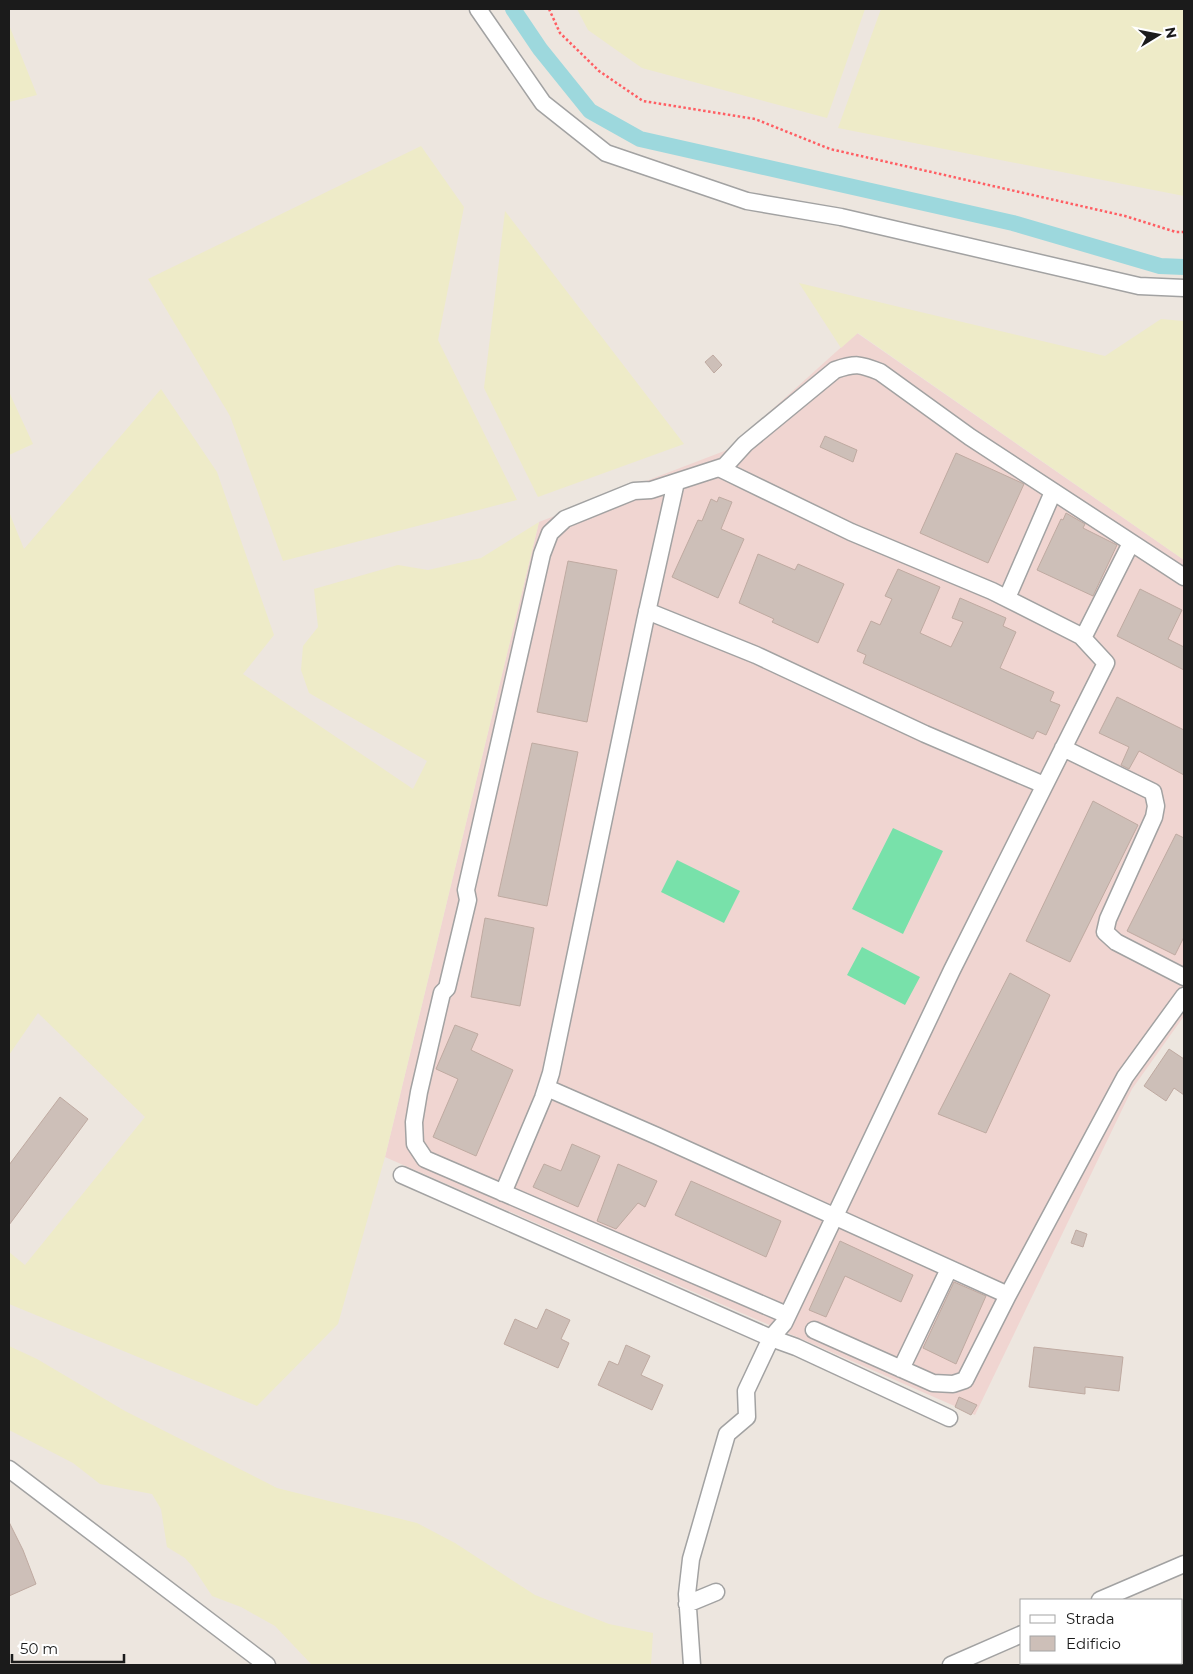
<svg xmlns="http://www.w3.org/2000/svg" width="1193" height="1674" font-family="Montserrat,sans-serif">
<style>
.military{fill:#f0d5d1}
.farmland{fill:#eeebc8}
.pitch{fill:#78e1aa}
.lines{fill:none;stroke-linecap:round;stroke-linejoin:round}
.canal{stroke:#9dd8dd;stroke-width:16}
.building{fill:#cdbfb8;stroke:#bfaaa1}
.minor-casing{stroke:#a2a2a2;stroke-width:19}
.path{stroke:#ff5e63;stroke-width:2.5;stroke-dasharray:2.5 2.5;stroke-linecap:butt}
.minor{stroke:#fff;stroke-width:16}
</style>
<rect width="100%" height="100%" fill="#ede6df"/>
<path class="military" d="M 857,333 L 1184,560 L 1184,1016 L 1132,1089 L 975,1415 L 385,1157 L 539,522 L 727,450 Z"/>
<path class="farmland" d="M 577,9 L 865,9 L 827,118 L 642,68 L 588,30 Z
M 881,9 L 1184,9 L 1184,196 L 838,128 Z
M 9,25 L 37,95 L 9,102 Z
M 421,146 L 464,207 L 438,340 L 517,500 L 283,561 L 230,416 L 148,279 Z
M 505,211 L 684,444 L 538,497 L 484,388 Z
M 799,283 L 1105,356 L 1161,319 L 1184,321 L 1184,560 L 858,333 L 841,348 Z
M 161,389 L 217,472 L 274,635 L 243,674 L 413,789 L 427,761 L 309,693 L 301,670 L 303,646 L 318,627 L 314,589 L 398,565 L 428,570 L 481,558 L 539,522 L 385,1157 L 338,1324 L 257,1406 L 9,1304 L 9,1252 L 25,1265 L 145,1117 L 38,1013 L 9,1055 L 9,512 L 24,549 Z
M 9,392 L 33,444 L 9,455 Z
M 9,1346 L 37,1359 L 125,1411 L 277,1488 L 417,1523 L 455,1543 L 535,1595 L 609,1624 L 653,1633 L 651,1665 L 312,1665 L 275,1626 L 241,1607 L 212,1596 L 193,1567 L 185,1558 L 167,1547 L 161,1509 L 152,1494 L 100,1484 L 73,1463 L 9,1430 Z"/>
<path class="pitch" d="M 893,828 L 943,851 L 903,934 L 852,909 Z
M 677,860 L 740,891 L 724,923 L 661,892 Z
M 862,947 L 920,977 L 905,1005 L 847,975 Z"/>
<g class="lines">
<path class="canal" d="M 513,9 L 540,49 L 590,111 L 640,139 L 1013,223 L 1160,266 L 1184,267"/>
</g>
<path class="building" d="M 713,355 L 722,365 L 714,373 L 705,362 Z
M 825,436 L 857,450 L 853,462 L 820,447 Z
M 956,453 L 1024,484 L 988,563 L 920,533 Z
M 719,497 L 732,502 L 721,529 L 744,539 L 718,598 L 672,577 L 698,520 L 702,521 L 711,499 L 717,502 Z
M 1066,513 L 1085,524 L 1083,528 L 1117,545 L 1093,596 L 1037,570 L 1061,519 L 1063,520 Z
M 758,554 L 795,570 L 798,564 L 844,584 L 818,643 L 772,622 L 774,619 L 739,603 Z
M 568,561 L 617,570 L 587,722 L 537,712 Z
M 898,569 L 940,587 L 920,633 L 951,647 L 963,622 L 952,618 L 960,598 L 1006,618 L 1003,626 L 1016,632 L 1000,668 L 1054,692 L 1050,701 L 1060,705 L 1046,735 L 1037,731 L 1033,739 L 863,663 L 866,655 L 857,651 L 871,621 L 880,625 L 892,599 L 885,596 Z
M 1140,589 L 1182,610 L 1168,639 L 1184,647 L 1184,670 L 1117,636 Z
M 1117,697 L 1184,730 L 1184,775 L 1139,751 L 1129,769 L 1121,765 L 1129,747 L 1099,733 Z
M 532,743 L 578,752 L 547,906 L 498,896 Z
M 1093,801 L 1138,825 L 1070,962 L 1026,941 Z
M 1176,834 L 1184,838 L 1184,937 L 1175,955 L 1127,931 Z
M 485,918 L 534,928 L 520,1006 L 471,997 Z
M 1010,973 L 1050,995 L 986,1133 L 938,1114 Z
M 455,1025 L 478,1034 L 471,1050 L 513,1070 L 476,1156 L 433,1137 L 458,1079 L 436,1069 Z
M 1169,1049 L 1184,1059 L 1184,1095 L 1174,1088 L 1166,1101 L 1144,1086 Z
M 60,1097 L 88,1119 L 9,1225 L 9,1165 Z
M 572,1144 L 600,1156 L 578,1207 L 533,1187 L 544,1164 L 561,1171 Z
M 618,1164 L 657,1181 L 645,1207 L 638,1203 L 616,1229 L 597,1221 Z
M 691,1181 L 781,1221 L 766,1257 L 675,1215 Z
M 1076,1230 L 1087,1234 L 1083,1247 L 1071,1243 Z
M 840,1241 L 913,1275 L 901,1302 L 845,1276 L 826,1317 L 809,1310 Z
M 954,1282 L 986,1296 L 956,1364 L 923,1348 Z
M 546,1309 L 570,1320 L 561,1339 L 569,1343 L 558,1368 L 504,1344 L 515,1319 L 537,1329 Z
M 626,1345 L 650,1356 L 641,1375 L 663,1385 L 652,1410 L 598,1385 L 609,1361 L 618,1365 Z
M 1034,1347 L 1123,1357 L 1119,1391 L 1085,1387 L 1085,1394 L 1029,1387 Z
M 959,1397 L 977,1405 L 971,1415 L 955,1407 Z
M 9,1522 L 23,1550 L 36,1584 L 9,1596 Z"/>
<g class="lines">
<g class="minor-casing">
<path id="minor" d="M 478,9 L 543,103 L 606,153 L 747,201 L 841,217 L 1139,286 L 1184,288
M 719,468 L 851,532 L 992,591 L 1081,636 L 1106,663 L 952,970 L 784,1323 L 771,1338 L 796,1347 L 949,1418
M 1007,598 L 1053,492
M 647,611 L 756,655 L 925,734 L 1044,785
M 1083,638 L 1131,543
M 1063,748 L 1153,792 L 1156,806 L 1154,817 L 1108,919 L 1105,932 L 1116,942 L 1184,977
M 547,1088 L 657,1136 L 1008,1295 L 1125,1077 L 1184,996
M 402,1175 L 771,1338 L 746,1391 L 747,1417 L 727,1434 L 691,1559 L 687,1594 L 692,1665
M 503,1193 L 543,1098 L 551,1073 L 645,621 L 676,482
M 787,1315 L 425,1159 L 415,1144 L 414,1122 L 419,1092 L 442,993 L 447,988 L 468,900 L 466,890 L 542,554 L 550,533 L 565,519 L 634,491 L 651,490 L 725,466 L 745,444 L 835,370 C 856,363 860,364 880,372 L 970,437 L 1184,577
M 814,1330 L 933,1383 L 953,1384 L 965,1380 L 1008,1295
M 901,1369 L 949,1269
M 9,1469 L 267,1665
M 1100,1600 L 1184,1564
M 687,1604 L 716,1592
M 951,1665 L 1022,1634"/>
</g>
<path class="path" d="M 549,9 L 560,33 L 599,71 L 643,101 L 755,119 L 830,149 L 1125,216 L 1176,232 L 1184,232"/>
<use href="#minor" class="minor"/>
</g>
<rect width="1193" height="1674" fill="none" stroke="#1b1b1b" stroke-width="20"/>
<rect x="1020" y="1599" width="162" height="65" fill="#ffffff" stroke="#a4a4a4"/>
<rect x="1030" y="1615" width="25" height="8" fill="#ffffff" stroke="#a4a4a4"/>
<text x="1066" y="1624" font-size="15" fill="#1b1b1b">Strada</text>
<rect x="1030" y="1636" width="25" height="15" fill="#cdbfb8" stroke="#a4a4a4"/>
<text x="1066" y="1649" font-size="15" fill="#1b1b1b">Edificio</text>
<g transform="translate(1158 35) rotate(80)" stroke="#ffffff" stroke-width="4" paint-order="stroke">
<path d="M0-4L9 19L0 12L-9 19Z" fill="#1b1b1b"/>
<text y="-8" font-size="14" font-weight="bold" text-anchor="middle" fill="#1b1b1b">N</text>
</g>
<path d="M12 1654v8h112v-8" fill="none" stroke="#1b1b1b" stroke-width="2.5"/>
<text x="20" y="1654" font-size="15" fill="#1b1b1b" stroke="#ffffff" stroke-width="4" paint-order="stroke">50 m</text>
</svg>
